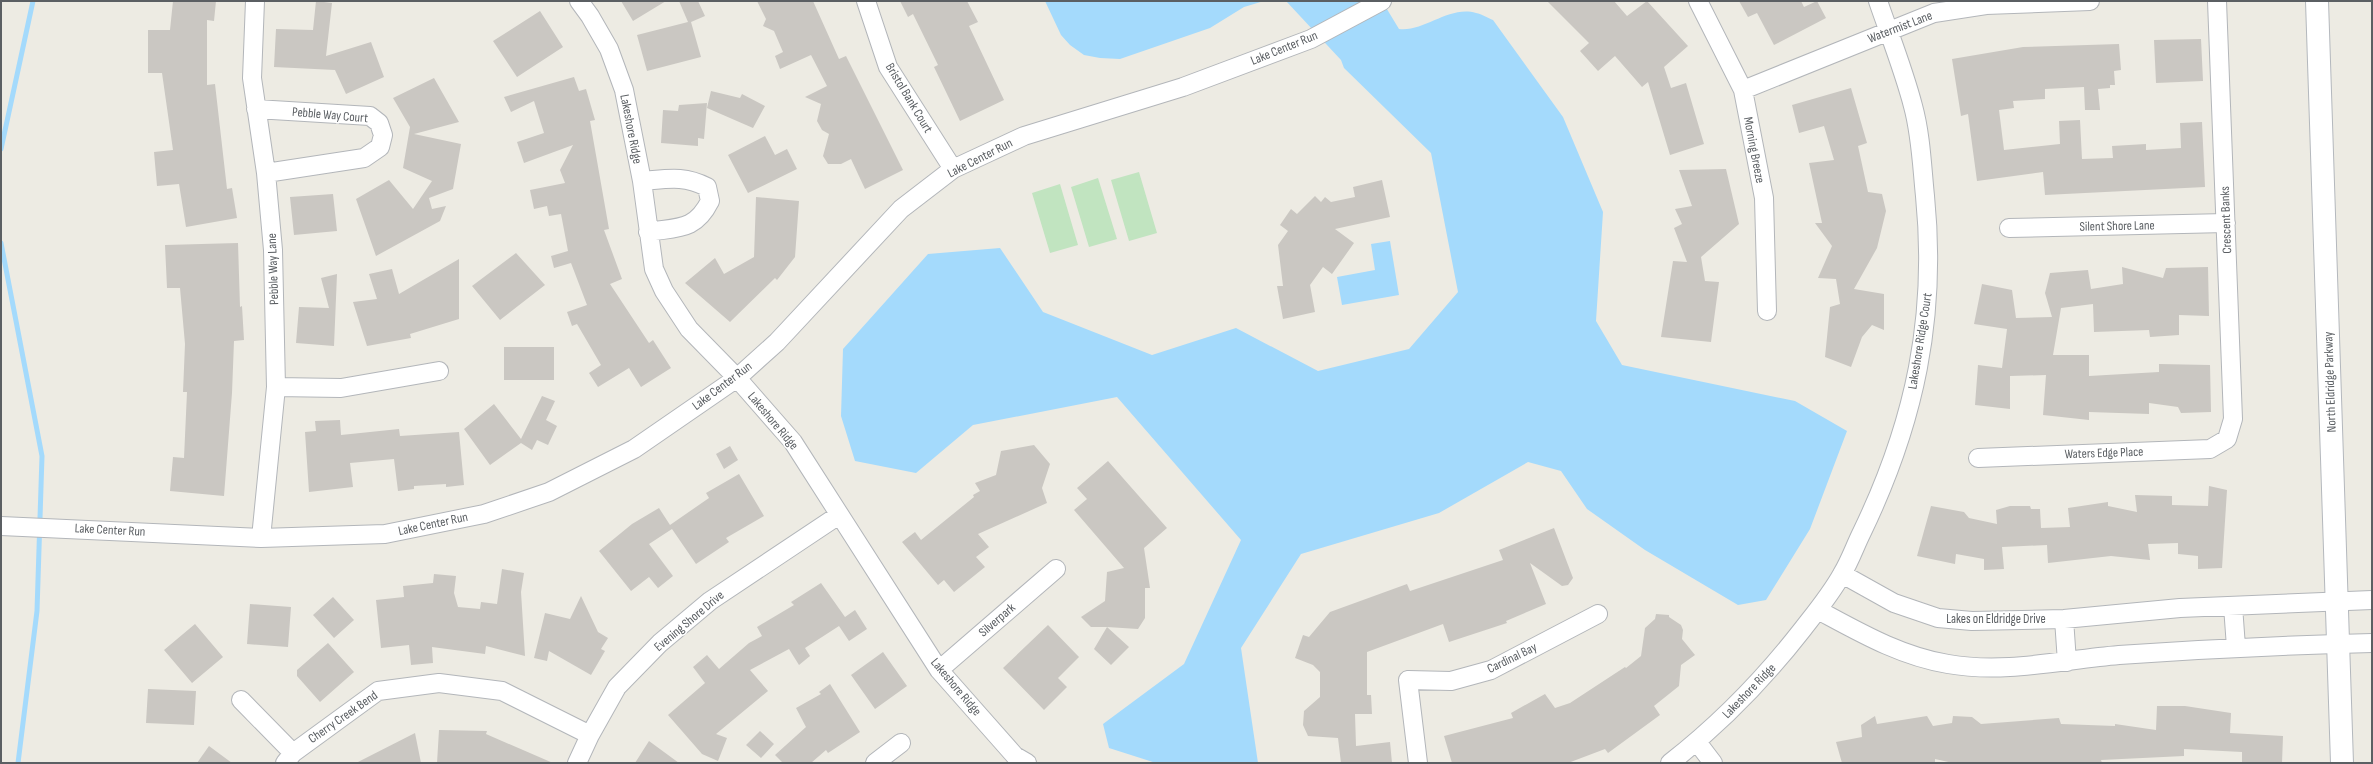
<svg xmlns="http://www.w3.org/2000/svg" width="2373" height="764" font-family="'Sofia Sans Condensed',sans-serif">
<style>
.green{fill:#c1e4c0}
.water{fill:#a4dafc}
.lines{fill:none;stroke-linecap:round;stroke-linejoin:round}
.stream{stroke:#a4dafc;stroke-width:5}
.building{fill:#cac7c2}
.street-casing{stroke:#b3b6ba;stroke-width:20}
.secondary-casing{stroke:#b4b8bd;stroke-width:24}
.street{stroke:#fff;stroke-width:18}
.secondary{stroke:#fff;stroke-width:22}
.labels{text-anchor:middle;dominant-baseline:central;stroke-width:3;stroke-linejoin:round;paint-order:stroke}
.street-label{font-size:13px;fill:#5b5f63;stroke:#fff}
</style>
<rect width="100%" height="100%" fill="#edebe3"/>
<path class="green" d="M 1139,172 L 1157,233 L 1129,241 L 1111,180 Z
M 1098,178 L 1117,239 L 1089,247 L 1071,187 Z
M 1060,184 L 1078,245 L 1050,253 L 1032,193 Z"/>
<path class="water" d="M 1045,1 L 1264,1 L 1244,7 L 1210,28 L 1120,59 L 1100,58 L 1084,55 L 1070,45 L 1061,35 Z
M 1286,1 L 1382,1 L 1399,29 C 1425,32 1449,5 1476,13 C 1482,14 1488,18 1493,20 L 1563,117 L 1603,212 L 1596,321 L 1622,365 L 1795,401 L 1847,431 L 1810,529 L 1766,600 L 1738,605 L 1645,550 L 1587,509 L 1561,471 L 1528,462 L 1439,513 L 1301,554 L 1241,648 L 1258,763 L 1156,763 L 1109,748 L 1103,724 L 1184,664 L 1241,540 L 1117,397 L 973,425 L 916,473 L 855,461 L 841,416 L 843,349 L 928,254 L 1000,248 L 1043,312 L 1152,355 L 1236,328 L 1318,371 L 1409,349 L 1458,292 L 1431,153 L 1344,68 L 1341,60 Z
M 1390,241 L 1399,295 L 1342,305 L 1337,277 L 1375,270 L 1371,244 Z"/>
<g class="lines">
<path class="stream" d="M 1,149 L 33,1
M 1,243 L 42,456 L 37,611 L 18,763"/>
</g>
<path class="building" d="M 173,1 L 216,1 L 214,21 L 207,20 L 207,85 L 215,84 L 227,189 L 232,188 L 237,218 L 186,227 L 179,184 L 157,186 L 154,152 L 173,150 L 162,73 L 148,73 L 148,30 L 170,30 Z
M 316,1 L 332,3 L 326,56 L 371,42 L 384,77 L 346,94 L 335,70 L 274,67 L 276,29 L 313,30 Z
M 621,1 L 666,1 L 633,21 Z
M 679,1 L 698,1 L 705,16 L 691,22 L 701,57 L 647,71 L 637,35 L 688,22 Z
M 757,1 L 813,1 L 839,59 L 846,56 L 903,170 L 865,189 L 851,159 L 841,164 L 828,164 L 823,156 L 829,134 L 822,130 L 817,121 L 821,104 L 805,97 L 827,86 L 811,55 L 780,69 L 775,56 L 783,52 L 774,31 L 763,26 L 766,19 Z
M 900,1 L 967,1 L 978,22 L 969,26 L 1004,100 L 960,121 L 934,67 L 938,65 L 913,14 L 908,17 Z
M 1547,1 L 1614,1 L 1627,16 L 1647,1 L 1688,46 L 1664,67 L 1671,88 L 1686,83 L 1704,144 L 1670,155 L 1648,82 L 1642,87 L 1615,56 L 1598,71 L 1580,51 L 1589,43 Z
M 1739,1 L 1801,1 L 1804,7 L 1817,1 L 1826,18 L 1774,45 L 1757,13 L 1748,17 Z
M 540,11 L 563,47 L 517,77 L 493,41 Z
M 2201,39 L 2203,81 L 2156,83 L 2154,40 Z
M 2119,44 L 2121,70 L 2114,71 L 2115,85 L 2110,85 L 2110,88 L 2098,89 L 2100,110 L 2085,110 L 2084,87 L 2045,89 L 2045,99 L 2013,101 L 2014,108 L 1999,110 L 2004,150 L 2060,144 L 2059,121 L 2080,120 L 2082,159 L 2113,158 L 2112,146 L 2146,144 L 2146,150 L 2181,148 L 2180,123 L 2202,122 L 2205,187 L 2045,195 L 2043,172 L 1977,181 L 1968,114 L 1961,116 L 1952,59 L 2023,47 Z
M 574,77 L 579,91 L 586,89 L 595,120 L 590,121 L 609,229 L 604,230 L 622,279 L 610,284 L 649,343 L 653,340 L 671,368 L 641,387 L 629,368 L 598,387 L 589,373 L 601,365 L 577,324 L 572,326 L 567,312 L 587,305 L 571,263 L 554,268 L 551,256 L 568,251 L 561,214 L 549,216 L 547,206 L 534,209 L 530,190 L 565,183 L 560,170 L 573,145 L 524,163 L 517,142 L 544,133 L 534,101 L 511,112 L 504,97 Z
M 434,78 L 459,122 L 414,134 L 461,144 L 453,189 L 429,198 L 432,209 L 446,206 L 440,221 L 376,256 L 356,199 L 389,180 L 413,209 L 432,181 L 403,168 L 410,127 L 393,98 Z
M 1851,88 L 1867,143 L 1858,146 L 1868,192 L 1882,194 L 1886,211 L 1877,248 L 1854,289 L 1884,294 L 1884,330 L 1872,325 L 1862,337 L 1851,367 L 1825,357 L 1830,307 L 1840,304 L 1836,279 L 1818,278 L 1832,246 L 1815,223 L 1822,223 L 1809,163 L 1834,160 L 1824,126 L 1799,133 L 1792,105 Z
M 711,91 L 740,98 L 742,94 L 765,106 L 753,128 L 707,108 Z
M 707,103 L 704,139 L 698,138 L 698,146 L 661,143 L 663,110 L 678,111 L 679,105 Z
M 765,136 L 775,155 L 787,149 L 797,169 L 748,193 L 728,155 Z
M 1726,169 L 1739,224 L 1701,257 L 1705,281 L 1719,282 L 1711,342 L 1661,337 L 1673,261 L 1687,262 L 1674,228 L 1682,224 L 1675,209 L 1692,206 L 1679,170 Z
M 1382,180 L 1390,217 L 1335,229 L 1354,243 L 1332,274 L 1323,267 L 1310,285 L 1315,312 L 1283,319 L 1277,286 L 1283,286 L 1278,245 L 1288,231 L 1280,225 L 1291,209 L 1297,214 L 1315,196 L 1321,202 L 1325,197 L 1331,202 L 1355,197 L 1353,187 Z
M 333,194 L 337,231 L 294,235 L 290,197 Z
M 756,197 L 799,201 L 795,257 L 777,280 L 775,278 L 730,322 L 685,283 L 715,258 L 724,274 L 754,257 Z
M 238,243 L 240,307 L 242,306 L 244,340 L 234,341 L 232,393 L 224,496 L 170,491 L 173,457 L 184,458 L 187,392 L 183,392 L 185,344 L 180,288 L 167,288 L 165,245 Z
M 516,253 L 545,285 L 500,320 L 472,286 Z
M 459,259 L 459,319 L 410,334 L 411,338 L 367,346 L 353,302 L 377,299 L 369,274 L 392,269 L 399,294 Z
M 2122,267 L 2163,278 L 2166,268 L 2208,267 L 2209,316 L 2179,315 L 2179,335 L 2150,337 L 2149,330 L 2094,332 L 2093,304 L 2061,308 L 2053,355 L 2089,355 L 2089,376 L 2159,372 L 2159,364 L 2210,365 L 2211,412 L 2181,413 L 2178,407 L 2149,403 L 2149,414 L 2089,412 L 2089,420 L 2043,415 L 2046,375 L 2010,376 L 2010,409 L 1975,405 L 1978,365 L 2002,368 L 2007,329 L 1974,324 L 1982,284 L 2012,290 L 2016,318 L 2052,317 L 2045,293 L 2050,273 L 2088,270 L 2091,289 L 2123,284 Z
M 337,274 L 334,346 L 296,343 L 299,307 L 329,308 L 321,278 Z
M 504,347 L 554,347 L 554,380 L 504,380 Z
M 542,396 L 555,401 L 546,420 L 557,426 L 548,445 L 537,440 L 532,450 L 521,443 L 490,465 L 464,429 L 494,404 L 521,439 Z
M 340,420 L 341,435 L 399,429 L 400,436 L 459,432 L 464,485 L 446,487 L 446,484 L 414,486 L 414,489 L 398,491 L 394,459 L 350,463 L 353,487 L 309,492 L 305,432 L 316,431 L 315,421 Z
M 1034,445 L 1050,464 L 1042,488 L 1047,503 L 978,534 L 989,547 L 976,557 L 985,567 L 954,592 L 944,580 L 938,585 L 902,542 L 915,532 L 921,540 L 974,497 L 973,495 L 980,491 L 975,483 L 996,475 L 1001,451 Z
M 730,446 L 738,460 L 724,469 L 716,454 Z
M 1108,461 L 1167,528 L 1144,548 L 1150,588 L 1145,588 L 1145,618 L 1138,629 L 1107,627 L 1129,647 L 1111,665 L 1094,649 L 1107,627 L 1091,627 L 1081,617 L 1105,601 L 1107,572 L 1124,568 L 1074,510 L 1087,499 L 1077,488 Z
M 739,474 L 764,516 L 726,538 L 729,542 L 696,564 L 672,529 L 649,544 L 673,576 L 658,588 L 649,577 L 631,591 L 599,551 L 632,524 L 659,508 L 670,525 L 709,498 L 706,493 Z
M 2209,486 L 2227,490 L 2222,568 L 2198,569 L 2198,556 L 2178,554 L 2178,543 L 2148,544 L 2150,560 L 2111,556 L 2048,563 L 2047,545 L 2002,547 L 2004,569 L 1984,570 L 1984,559 L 1956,554 L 1955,564 L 1917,556 L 1931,506 L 1964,512 L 1969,518 L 1997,524 L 1996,510 L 2010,506 L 2030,506 L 2031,509 L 2040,509 L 2041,528 L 2070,527 L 2068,508 L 2108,502 L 2108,506 L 2137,512 L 2135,495 L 2172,496 L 2172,505 L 2208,506 Z
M 1554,528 L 1573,578 L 1568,585 L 1562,586 L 1530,563 L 1546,604 L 1506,621 L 1507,623 L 1449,642 L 1443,624 L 1367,652 L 1367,695 L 1371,695 L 1372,714 L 1355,714 L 1356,746 L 1390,742 L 1392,763 L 1341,763 L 1338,738 L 1308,736 L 1303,725 L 1304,711 L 1320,697 L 1320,672 L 1313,665 L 1295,658 L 1303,635 L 1309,637 L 1330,612 L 1407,584 L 1410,591 L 1503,560 L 1499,550 Z
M 502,569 L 524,573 L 521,592 L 525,656 L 486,646 L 485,654 L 432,647 L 433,663 L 411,665 L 409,645 L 381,648 L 376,600 L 404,597 L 403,586 L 433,583 L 434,574 L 456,576 L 454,593 L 458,607 L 480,609 L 481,602 L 497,604 Z
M 821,583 L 845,617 L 855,610 L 867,629 L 849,641 L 839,626 L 805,648 L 810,656 L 799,665 L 789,649 L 750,670 L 768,691 L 716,734 L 727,738 L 718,761 L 702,754 L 668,715 L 705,683 L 693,667 L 707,655 L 719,669 L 749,643 L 762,636 L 757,627 L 794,605 L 791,602 Z
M 581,596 L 598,632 L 608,638 L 601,649 L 605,651 L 591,675 L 549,651 L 547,661 L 534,658 L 545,613 L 570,619 Z
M 333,597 L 354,620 L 334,638 L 313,615 Z
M 250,604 L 291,607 L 288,647 L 247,644 Z
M 1656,614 L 1669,615 L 1669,617 L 1681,625 L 1683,630 L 1682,639 L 1695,655 L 1681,665 L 1679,686 L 1654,706 L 1660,715 L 1608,753 L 1605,749 L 1568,763 L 1452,763 L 1444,736 L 1513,718 L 1511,713 L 1545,694 L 1555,708 L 1570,703 L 1625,667 L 1626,668 L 1641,656 L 1645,628 L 1655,619 Z
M 195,624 L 223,657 L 192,683 L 164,650 Z
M 1048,625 L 1079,657 L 1058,678 L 1067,687 L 1044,710 L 1003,668 Z
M 328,643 L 354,672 L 320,702 L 297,676 L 297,670 Z
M 883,652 L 907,686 L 875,709 L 851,675 Z
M 830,684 L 860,732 L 828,753 L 826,750 L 811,763 L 783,763 L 775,755 L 806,727 L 796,708 L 821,694 L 819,692 Z
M 148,689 L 196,691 L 194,725 L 146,723 Z
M 2157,706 L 2185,706 L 2231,713 L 2230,733 L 2283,736 L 2282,763 L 2242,762 L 2242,752 L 2184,749 L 2184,756 L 2101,760 L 2102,763 L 1953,763 L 1935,759 L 1935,763 L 1842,763 L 1836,742 L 1862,737 L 1861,725 L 1875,716 L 1877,724 L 1927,716 L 1933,726 L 1952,723 L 1953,716 L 1972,717 L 1981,724 L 2059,718 L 2061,724 L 2115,726 L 2115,724 L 2156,730 Z
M 439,730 L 487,731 L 486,734 L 553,763 L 437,763 Z
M 760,731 L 774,744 L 761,758 L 746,745 Z
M 415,733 L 421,763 L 356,763 Z
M 649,741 L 679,763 L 635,763 Z
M 209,746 L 232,763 L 197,763 Z"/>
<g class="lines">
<g class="street-casing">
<path id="street" d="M 255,1 L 252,78 L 266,173 L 273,250 L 276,387 L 261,538
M 579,1 L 590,16 L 609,49 L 624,90 L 642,181 L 654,269 L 664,291 L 689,329 L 737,378 L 793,442 L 939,670 L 1015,756 L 1027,763
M 866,1 L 888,67 L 953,169
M 1698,1 L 1743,90 L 1764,198 L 1767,311
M 1743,90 L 1934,13 L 1986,5 L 2090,1
M 256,109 L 370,116 L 379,123 L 383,135 L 380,147 L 364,158 L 266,173
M 642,181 C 668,179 683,175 707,187 L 710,201 C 695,231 678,227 648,232
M 2009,228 L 2226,223
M 276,387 L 341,388 L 439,371
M 1978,458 L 2210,449 L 2227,439 L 2233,419 L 2217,1
M 1,526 L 261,538 L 385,534 L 484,514 L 549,492 L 634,449 L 737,378 L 777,342 L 901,209 L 953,169 L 1024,136 L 1183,87 L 1311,39 L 1382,1
M 1842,574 L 1894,603 L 1938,618 L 1972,621 L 2064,619 L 2180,608 L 2372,600
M 2233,606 L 2236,647
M 1818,610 C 1859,632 1900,656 1948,664 C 2005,674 2061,660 2119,655 C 2203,649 2287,645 2372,643
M 2064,619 L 2067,662
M 939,670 L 1056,569
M 241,700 L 293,753
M 1697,742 L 1713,763
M 285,763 L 293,753 L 378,691 L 439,683 L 502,691 L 590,735
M 577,763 L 590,735 L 617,687 L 660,643 L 710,601 L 839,515
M 875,763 L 901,743
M 1418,763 L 1408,680 L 1451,681 L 1491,670 L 1598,614
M 1670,763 C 1720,724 1763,680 1802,630 C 1816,612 1831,594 1842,574 C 1850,561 1855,546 1862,532 C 1915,422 1937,317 1925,196 C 1922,167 1921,135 1913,106 C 1904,71 1890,36 1878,1"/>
</g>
<g class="secondary-casing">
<path id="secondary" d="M 2317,1 L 2342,763"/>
</g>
<use href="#street" class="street"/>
<use href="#secondary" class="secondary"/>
</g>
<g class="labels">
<g class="street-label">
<text transform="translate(1900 27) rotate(-21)">Watermist Lane</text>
<text transform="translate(1284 48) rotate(-22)">Lake Center Run</text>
<text transform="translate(909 98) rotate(59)">Bristol Bank Court</text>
<text transform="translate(330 115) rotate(5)">Pebble Way Court</text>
<text transform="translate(631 129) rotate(79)">Lakeshore Ridge</text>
<text transform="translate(1754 150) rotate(79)">Morning Breeze</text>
<text transform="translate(980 158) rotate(-27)">Lake Center Run</text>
<text transform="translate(2226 220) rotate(-92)">Crescent Banks</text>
<text transform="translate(2117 226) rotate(-1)">Silent Shore Lane</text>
<text transform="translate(273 269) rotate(-92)">Pebble Way Lane</text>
<text transform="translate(1920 341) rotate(-81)">Lakeshore Ridge Court</text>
<text transform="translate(2330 382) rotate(-92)">North Eldridge Parkway</text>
<text transform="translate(722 386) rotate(-37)">Lake Center Run</text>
<text transform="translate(773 421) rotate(50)">Lakeshore Ridge</text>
<text transform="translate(2104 453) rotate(-2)">Waters Edge Place</text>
<text transform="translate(433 524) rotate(-12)">Lake Center Run</text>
<text transform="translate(110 530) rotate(3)">Lake Center Run</text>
<text x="1996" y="619">Lakes on Eldridge Drive</text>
<text transform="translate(997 620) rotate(-41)">Silverpark</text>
<text transform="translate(689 621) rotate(-40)">Evening Shore Drive</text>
<text transform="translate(1512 658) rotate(-26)">Cardinal Bay</text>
<text transform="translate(956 687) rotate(50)">Lakeshore Ridge</text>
<text transform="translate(1749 691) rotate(-46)">Lakeshore Ridge</text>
<text transform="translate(343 717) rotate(-35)">Cherry Creek Bend</text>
</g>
</g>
<rect width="2373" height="764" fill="none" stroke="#5b5f63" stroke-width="4"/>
</svg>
